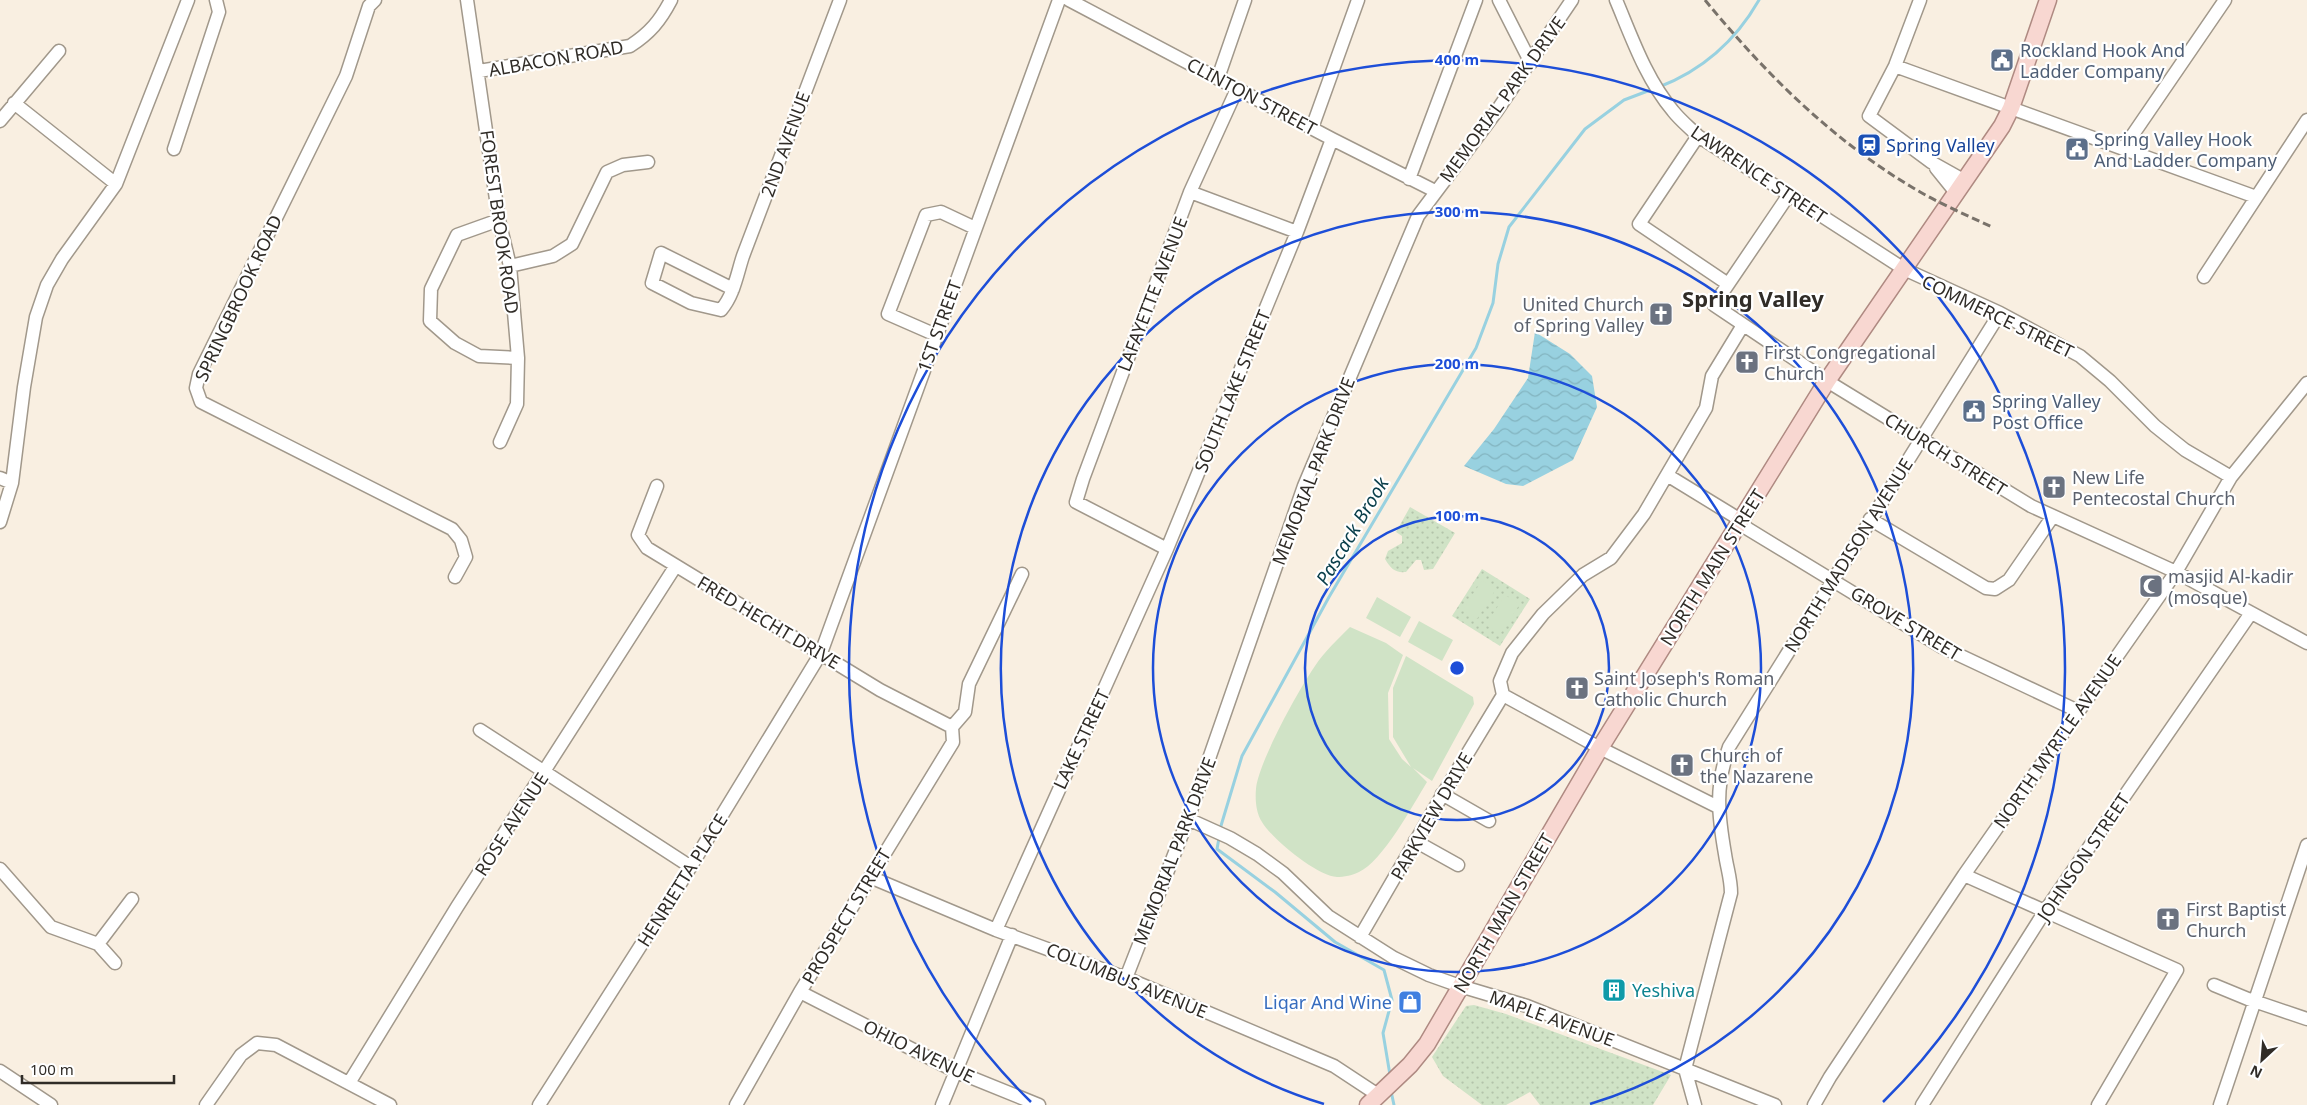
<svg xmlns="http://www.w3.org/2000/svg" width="2307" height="1105" font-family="'Noto Sans',sans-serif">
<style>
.grass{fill:url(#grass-dots)}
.pitch{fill:#d0e3c6}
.water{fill:url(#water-waves)}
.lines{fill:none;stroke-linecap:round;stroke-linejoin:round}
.stream{stroke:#98d1e0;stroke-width:3}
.minor-casing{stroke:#a1988b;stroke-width:15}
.major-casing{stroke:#af8a82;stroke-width:19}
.minor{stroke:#fff;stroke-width:12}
.major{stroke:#f8d7d1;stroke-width:16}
.rail{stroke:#79726a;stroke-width:3;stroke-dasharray:8 4;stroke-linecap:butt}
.ring{fill:none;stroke:#1d4ed8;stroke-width:2.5}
.labels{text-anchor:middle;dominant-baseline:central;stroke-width:4.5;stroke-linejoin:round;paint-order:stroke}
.service-label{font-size:18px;fill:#4e5e75;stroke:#fff;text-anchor:start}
.street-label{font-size:18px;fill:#302c27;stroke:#fff}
.transit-label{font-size:18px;fill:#164399;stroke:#fff;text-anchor:start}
.worship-label{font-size:18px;fill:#5b616d;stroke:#fff;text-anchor:start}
.culture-label{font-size:18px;fill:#0d838f;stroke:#fff;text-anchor:start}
.shop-label{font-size:18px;fill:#366cbe;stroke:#fff;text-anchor:end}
.water-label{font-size:19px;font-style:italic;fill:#0c404c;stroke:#fff}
.district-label{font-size:22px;font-weight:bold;fill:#302c27;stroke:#fff}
.centre{fill:#1d4ed8;stroke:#fff;stroke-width:2.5}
.ring-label{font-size:15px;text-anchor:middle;font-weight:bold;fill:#1d4ed8;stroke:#fff;stroke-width:4.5;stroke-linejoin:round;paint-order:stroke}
</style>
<defs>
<pattern id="grass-dots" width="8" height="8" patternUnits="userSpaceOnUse" patternTransform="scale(1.25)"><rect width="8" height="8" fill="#d0e3c6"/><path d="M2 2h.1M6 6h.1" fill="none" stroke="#b3c3aa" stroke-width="1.8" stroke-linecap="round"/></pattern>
<pattern id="water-waves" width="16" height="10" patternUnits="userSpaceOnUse" patternTransform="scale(1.25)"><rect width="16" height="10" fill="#98d1e0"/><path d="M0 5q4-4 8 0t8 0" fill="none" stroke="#83b4c0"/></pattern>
</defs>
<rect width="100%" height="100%" fill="#f9efe1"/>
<path class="grass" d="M 1410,507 L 1455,533 L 1433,569 L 1424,570 L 1421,560 L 1416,560 L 1406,572 C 1395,573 1391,569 1385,559 L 1388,551 L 1402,543 L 1402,536 L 1396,532 Z
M 1482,569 L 1530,599 L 1500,646 L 1452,616 Z
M 1474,1005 L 1506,1014 L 1671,1075 L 1653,1105 L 1540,1105 L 1530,1092 L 1506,1105 L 1482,1105 L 1443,1076 L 1432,1057 L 1466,1006 Z"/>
<path class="pitch" d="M 1482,580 L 1496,589 L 1477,619 L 1463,610 Z
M 1505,595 L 1520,604 L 1500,634 L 1486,625 Z
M 1377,597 L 1411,617 L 1400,637 L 1366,618 Z
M 1419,621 L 1453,640 L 1442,661 L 1408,642 Z
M 1350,627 L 1386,643 L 1403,655 L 1388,693 L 1389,739 L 1402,759 L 1411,767 L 1393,737 L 1393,688 L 1406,656 L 1473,697 L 1474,704 L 1432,781 L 1413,768 L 1427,782 C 1413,805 1382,862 1359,872 C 1354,875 1343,877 1337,877 C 1318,877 1271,838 1262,822 C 1256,813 1255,799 1256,789 C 1258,763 1299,689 1315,666 C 1324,652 1338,639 1350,627 Z"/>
<path class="water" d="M 1535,332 L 1570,354 L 1592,376 L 1597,407 L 1573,460 L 1523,486 L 1506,484 L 1464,466 L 1494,429 L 1528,378 Z"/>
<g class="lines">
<path class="stream" d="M 1659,87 C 1703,70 1735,42 1759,0
M 1220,829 L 1242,756 L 1329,597 L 1476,348 L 1493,303 L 1498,264 L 1509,227 L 1585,129 L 1624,100 L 1653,89
M 1219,838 L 1217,849 L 1275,892 L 1335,942 L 1384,970 L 1392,1000 L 1383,1033 L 1390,1075
M 1391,1091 L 1394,1105"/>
<g class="minor-casing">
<path id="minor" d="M 375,0 L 369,6 L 346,76 L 199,374 L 196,388 L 201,402 L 452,529 L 461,540 L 466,557 L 455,577
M 467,0 L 499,220 L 510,266 L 518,358 L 517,404 L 500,442
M 1069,0 L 1332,139 L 1435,191
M 1499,0 L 1531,63
M 1616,0 C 1632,38 1646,79 1673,111 C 1680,120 1690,128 1698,136 L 1904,269 L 2000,313 L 2080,356 L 2110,381 L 2155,426 L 2185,450 L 2231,477
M 1920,0 L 1895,66 L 1869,116 L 1931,162 L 1965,181
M 1895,66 L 2256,197
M 479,71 L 630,46 C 650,33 660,21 671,0
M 1218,78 L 1245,0
M 14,103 L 116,184
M 0,121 L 59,51
M 1312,128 L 1358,0
M 1698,136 L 1639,224 L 1728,284
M 174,149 L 219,12 L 216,0
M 2123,149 L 2225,0
M 1936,168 L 1957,194
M 1409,179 L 1476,0
M 1190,192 L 1297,232
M 1788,196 L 1714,305 L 1827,381 L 2031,506 L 2176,572 L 2307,643
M 499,220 L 457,235 L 431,289 L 430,321 L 455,343 L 479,356 L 518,358
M 510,266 L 553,256 L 572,244 L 607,172 L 623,165 L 648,162
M 2204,277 L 2307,120
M 733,289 L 661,253 L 652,283 L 691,303 L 721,310 C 734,295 737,274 743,256 L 840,0
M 936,335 L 888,314 L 926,215 L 941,212 L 975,228
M 1667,475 L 1734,516 L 1748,529 L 1942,647 L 2078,711
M 0,478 L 12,483
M 657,486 L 638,535 L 647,548 L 880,690 L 952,727
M 1870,519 L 1986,588 L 1995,589 L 2009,580 L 2053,516
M 0,522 L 12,483 L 24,387 L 36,317 L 47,285 L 62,259 L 116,184 L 188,0
M 1167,549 L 1076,502 L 1083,479 L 1190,192 L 1237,89
M 1503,695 L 1500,681 L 1512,653 L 1543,614 L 1583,575 L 1611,558 L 1644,514 L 1706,408 L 1712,376 L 1743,325
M 1503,695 L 1600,748 L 1718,807
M 952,727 L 965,712 L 969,684 L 1022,574
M 480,730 L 691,867
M 1442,794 L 1489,821
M 1188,819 L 1230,838 L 1257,854 L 1283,873 L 1328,916 L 1394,958 L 1429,975 L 1460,986 L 1527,1006 L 1775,1105
M 1415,841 L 1458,865
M 0,869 L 51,927 L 98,944 L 115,963
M 1964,875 L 2177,970 L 2098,1105
M 870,877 L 996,930 L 1126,978 L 1334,1066 L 1378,1095
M 996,930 L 1167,549 L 1297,232 L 1332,139
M 1360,937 L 1440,799 L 1503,695
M 98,944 L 132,899
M 1126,978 L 1188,819 L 1304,486 L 1418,216 L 1496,112 L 1572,0
M 2214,985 L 2248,999 L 2307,1019
M 800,992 L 955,1071 L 1039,1105
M 1685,1069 L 1731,893 C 1731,879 1727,868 1725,854 C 1718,814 1715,786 1729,747 L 2000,313
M 1685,1069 L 1695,1105
M 0,1071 L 51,1105
M 349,1083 L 457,907 L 675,567
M 206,1105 L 241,1055 L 257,1043 L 276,1045 L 390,1105
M 539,1105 L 680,884 L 821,653 L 1059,0
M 736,1105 L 800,992 L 953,742 L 952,727
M 942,1105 L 1012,935
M 1814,1105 L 1830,1077 L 1964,875 L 2176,572 L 2231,477 L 2307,383
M 1922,1105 L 2045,911 L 2251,613
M 2220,1105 L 2307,845"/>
</g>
<g class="major-casing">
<path id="major" d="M 1368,1105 L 1410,1065 L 1427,1044 L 1600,748 L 1827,381 L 2002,126 L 2011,108 L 2048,0"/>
</g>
<use href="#minor" class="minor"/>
<use href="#major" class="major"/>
<path class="rail" d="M 1705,0 C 1764,72 1830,138 1910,186 C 1936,202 1964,214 1992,227"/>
</g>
<g class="ring">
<circle cx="1457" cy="668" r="152"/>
<circle cx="1457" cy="668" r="304"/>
<path d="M1324 1104A456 456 0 1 1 1590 1104"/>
<path d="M1031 1102A608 608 0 1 1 1883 1102"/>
</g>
<defs>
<g id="civic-square" transform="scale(1.25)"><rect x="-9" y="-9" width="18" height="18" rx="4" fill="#5c6f8a" stroke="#fff"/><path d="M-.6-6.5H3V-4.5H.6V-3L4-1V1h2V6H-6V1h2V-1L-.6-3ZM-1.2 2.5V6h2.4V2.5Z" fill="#fff"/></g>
<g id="station-square" transform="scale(1.25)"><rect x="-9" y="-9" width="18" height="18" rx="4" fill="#1a4fb4" stroke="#fff"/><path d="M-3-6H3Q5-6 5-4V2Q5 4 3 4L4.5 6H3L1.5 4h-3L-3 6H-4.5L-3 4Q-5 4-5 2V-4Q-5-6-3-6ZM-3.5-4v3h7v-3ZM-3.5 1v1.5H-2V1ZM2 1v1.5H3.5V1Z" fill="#fff"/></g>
<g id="church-square" transform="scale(1.25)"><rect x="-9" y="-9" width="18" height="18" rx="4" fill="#6b7280" stroke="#fff"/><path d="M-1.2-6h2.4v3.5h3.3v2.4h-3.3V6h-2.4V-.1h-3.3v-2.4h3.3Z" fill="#fff"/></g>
<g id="mosque-square" transform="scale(1.25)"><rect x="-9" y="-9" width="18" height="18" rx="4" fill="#6b7280" stroke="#fff"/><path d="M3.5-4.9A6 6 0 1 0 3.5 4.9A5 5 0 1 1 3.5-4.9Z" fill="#fff"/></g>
<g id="building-square" transform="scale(1.25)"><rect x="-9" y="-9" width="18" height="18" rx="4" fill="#0f9aa8" stroke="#fff"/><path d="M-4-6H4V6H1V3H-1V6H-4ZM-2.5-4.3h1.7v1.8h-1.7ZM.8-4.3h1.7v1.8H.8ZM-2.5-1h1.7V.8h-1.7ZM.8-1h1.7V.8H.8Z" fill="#fff"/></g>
<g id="shop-square" transform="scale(1.25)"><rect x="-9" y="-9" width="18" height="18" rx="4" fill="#3f7fe0" stroke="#fff"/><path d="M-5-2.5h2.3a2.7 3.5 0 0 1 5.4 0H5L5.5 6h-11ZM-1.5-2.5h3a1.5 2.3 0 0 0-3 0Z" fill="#fff"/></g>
</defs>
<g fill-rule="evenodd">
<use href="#civic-square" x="2002" y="60"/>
<use href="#station-square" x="1869" y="145"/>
<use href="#civic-square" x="2077" y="149"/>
<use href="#church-square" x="1661" y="314"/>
<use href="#church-square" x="1747" y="362"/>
<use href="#civic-square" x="1974" y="411"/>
<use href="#church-square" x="2054" y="487"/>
<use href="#mosque-square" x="2151" y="586"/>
<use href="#church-square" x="1577" y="688"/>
<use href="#church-square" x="1682" y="765"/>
<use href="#church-square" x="2168" y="919"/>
<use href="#building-square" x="1614" y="990"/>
<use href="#shop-square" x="1410" y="1002"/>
</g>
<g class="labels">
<g class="service-label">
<text x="2020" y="50">Rockland Hook And<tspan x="2020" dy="21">Ladder Company</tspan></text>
<text x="2094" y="139">Spring Valley Hook<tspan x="2094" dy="21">And Ladder Company</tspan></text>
<text x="1992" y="401">Spring Valley<tspan x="1992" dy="21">Post Office</tspan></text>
</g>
<g class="street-label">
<text transform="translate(556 58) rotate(-10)">ALBACON ROAD</text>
<text transform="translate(1252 96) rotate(28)">CLINTON STREET</text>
<text transform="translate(1502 99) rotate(-54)">MEMORIAL PARK DRIVE</text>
<text transform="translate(785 144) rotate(-70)">2ND AVENUE</text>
<text transform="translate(1759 174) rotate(34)">LAWRENCE STREET</text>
<text transform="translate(500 222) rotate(82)">FOREST BROOK ROAD</text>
<text transform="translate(1152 294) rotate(-69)">LAFAYETTE AVENUE</text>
<text transform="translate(238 298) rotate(-65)">SPRINGBROOK ROAD</text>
<text transform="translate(1998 316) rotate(26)">COMMERCE STREET</text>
<text transform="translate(939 326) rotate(-70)">1ST STREET</text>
<text transform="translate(1232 391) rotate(-68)">SOUTH LAKE STREET</text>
<text transform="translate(1946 454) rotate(32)">CHURCH STREET</text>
<text transform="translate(1313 471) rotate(-69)">MEMORIAL PARK DRIVE</text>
<text transform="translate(1848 555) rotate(-58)">NORTH MADISON AVENUE</text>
<text transform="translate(1712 567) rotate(-58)">NORTH MAIN STREET</text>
<text transform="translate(769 622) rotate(31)">FRED HECHT DRIVE</text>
<text transform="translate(1906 623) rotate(31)">GROVE STREET</text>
<text transform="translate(1081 739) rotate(-65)">LAKE STREET</text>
<text transform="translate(2057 741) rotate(-55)">NORTH MYRTLE AVENUE</text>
<text transform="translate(1431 816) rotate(-60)">PARKVIEW DRIVE</text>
<text transform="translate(511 824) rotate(-57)">ROSE AVENUE</text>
<text transform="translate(1174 851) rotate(-69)">MEMORIAL PARK DRIVE</text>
<text transform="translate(2083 857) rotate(-56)">JOHNSON STREET</text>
<text transform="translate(682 880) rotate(-58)">HENRIETTA PLACE</text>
<text transform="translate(1503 913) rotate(-60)">NORTH MAIN STREET</text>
<text transform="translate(846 916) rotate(-59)">PROSPECT STREET</text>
<text transform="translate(1127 980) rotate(22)">COLUMBUS AVENUE</text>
<text transform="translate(1552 1018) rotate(20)">MAPLE AVENUE</text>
<text transform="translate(919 1051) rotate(26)">OHIO AVENUE</text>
</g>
<g class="transit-label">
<text x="1886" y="145">Spring Valley</text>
</g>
<g class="worship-label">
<text x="1644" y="304" text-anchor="end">United Church<tspan x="1644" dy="21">of Spring Valley</tspan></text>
<text x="1764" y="352">First Congregational<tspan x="1764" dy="21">Church</tspan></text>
<text x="2072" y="477">New Life<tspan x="2072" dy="21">Pentecostal Church</tspan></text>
<text x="2168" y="576">masjid Al-kadir<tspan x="2168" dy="21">(mosque)</tspan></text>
<text x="1594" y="678">Saint Joseph's Roman<tspan x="1594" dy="21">Catholic Church</tspan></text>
<text x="1700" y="755">Church of<tspan x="1700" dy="21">the Nazarene</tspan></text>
<text x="2186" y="909">First Baptist<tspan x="2186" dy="21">Church</tspan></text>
</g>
<g class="culture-label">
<text x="1632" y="990">Yeshiva</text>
</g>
<g class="shop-label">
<text x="1392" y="1002">Liqar And Wine</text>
</g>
<g class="water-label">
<text transform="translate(1352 531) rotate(-59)">Pascack Brook</text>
</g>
<g class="district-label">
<text x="1753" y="298">Spring Valley</text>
</g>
</g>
<circle cx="1457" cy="668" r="8" class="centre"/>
<g class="ring-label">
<text x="1457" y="65">400 m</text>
<text x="1457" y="217">300 m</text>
<text x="1457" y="369">200 m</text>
<text x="1457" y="521">100 m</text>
</g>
<g transform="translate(2262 1060) rotate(206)" stroke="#ffffff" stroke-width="4" paint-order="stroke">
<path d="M0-4L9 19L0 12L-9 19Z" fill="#302c27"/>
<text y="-8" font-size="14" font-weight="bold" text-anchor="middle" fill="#302c27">N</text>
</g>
<path d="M22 1075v8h152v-8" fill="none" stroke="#302c27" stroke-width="2.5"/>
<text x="30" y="1075" font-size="15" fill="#302c27" stroke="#ffffff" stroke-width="4" paint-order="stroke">100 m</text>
</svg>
